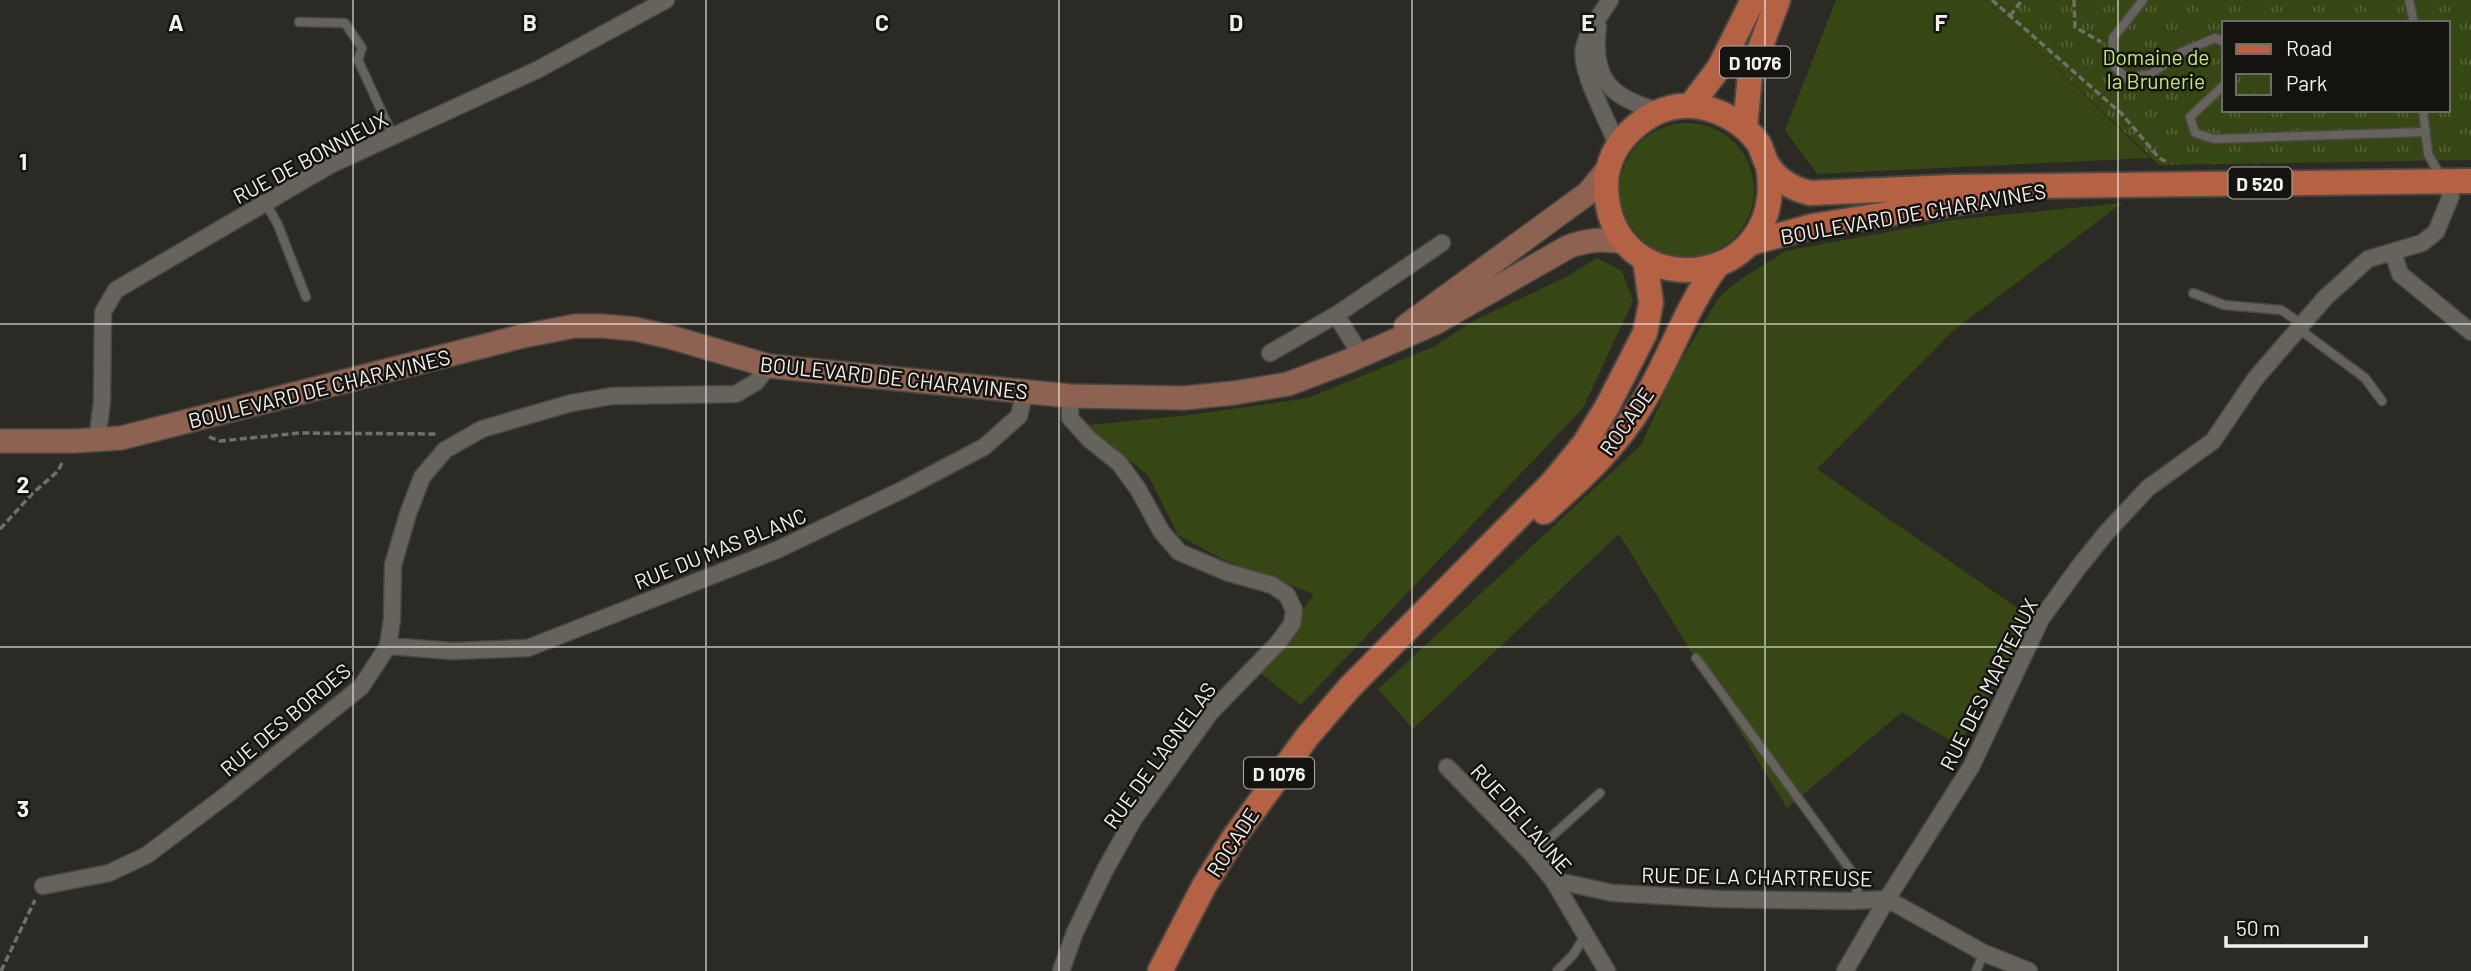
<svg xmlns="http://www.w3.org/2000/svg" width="2471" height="971" font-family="Barlow,sans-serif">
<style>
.grass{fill:#364714}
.park{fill:url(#park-tufts);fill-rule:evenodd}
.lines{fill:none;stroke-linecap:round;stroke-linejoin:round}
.service-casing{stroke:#4a4843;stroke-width:11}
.minor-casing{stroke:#4a4843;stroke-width:19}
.secondary-casing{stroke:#4a4843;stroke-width:26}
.primary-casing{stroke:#4a4843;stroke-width:28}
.path{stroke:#716f6a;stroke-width:3.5;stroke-dasharray:7 3.5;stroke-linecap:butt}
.service{stroke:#65635c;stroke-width:8}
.minor{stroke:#65635c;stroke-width:16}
.secondary{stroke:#8d6250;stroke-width:23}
.primary{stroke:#b46243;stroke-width:24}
.grid{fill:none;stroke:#f3f1ed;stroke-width:2;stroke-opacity:0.55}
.labels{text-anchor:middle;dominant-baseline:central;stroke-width:5;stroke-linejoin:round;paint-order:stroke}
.shield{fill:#141310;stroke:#b0aeab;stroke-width:2}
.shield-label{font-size:19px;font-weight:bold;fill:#f3f1ed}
.park-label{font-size:21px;fill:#c0e971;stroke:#141310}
.street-label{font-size:21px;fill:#f3f1ed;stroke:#141310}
.grid-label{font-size:23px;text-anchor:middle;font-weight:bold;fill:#f3f1ed;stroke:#141310;stroke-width:5;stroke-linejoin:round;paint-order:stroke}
</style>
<defs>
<pattern id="park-tufts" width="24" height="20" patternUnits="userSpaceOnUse" patternTransform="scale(1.75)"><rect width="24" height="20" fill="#364714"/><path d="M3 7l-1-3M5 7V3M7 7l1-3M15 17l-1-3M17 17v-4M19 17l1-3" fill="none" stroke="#546236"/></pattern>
</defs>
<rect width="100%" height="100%" fill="#2c2a24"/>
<path class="grass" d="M 1836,0 L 1986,0 L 2150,158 L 1817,174 L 1785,130 Z
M1620 190a67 67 0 1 1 134 0a67 67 0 1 1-134 0Z
M 2122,203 L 1953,331 L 1817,469 L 2036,621 L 1958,745 L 1902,712 L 1787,808 L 1619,534 L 1413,729 L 1378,689 L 1641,445 L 1677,367 L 1719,297 L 1741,279 L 1785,251 L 1952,220 Z
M 1597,258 L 1622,271 L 1633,301 L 1583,408 L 1301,705 L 1259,672 L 1314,594 L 1226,561 L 1178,535 L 1148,475 L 1093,431 L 1089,425 L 1190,415 L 1308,398 L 1433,347 L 1473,321 L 1564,278 Z"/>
<path class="park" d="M 1986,0 L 2471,0 L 2471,160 L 2159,165 ZM 2224,23 L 2448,23 L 2448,110 L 2224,110 Z"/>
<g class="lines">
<g class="service-casing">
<path id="service" d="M 2143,0 L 2113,38 L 2112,64 L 2126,78 L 2151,74 L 2180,53 L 2215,38 L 2224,42
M 2409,0 L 2414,23
M 299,22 L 345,23 L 362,48 L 358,60 L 393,136
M 2224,85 L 2190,117 L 2195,133 L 2214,139 L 2426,132
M 2423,110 L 2428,154 L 2441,177
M 266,203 L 278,225 L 306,297
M 2193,293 L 2224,305 L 2281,310 L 2302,324
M 2299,329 L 2365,378 L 2382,401
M 1696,658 L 1860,883 L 1853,901
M 1532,854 L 1600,793
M 1557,971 L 1573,955 L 1585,936
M 1976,971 L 1984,953"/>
</g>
<g class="minor-casing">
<path id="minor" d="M 1610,0 C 1601,14 1587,32 1584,48 C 1579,72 1609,121 1617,146
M 1598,26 C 1591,79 1610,98 1659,111
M 2393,252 L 2400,274 L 2471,332
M 1336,315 L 1361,355
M 1270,353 L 1336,315 L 1442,243
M 97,440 L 102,402 L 103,312 L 116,290 L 330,165 L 537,70 L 666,0
M 388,646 L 452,651 L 528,648 L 777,550 L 904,489 L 984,447 L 1019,416 L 1025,391
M 1447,767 L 1532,854 L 1553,880 L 1607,971
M 1553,880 L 1613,893 L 1719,899 L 1853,901 L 1887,899 L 1984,953 L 2029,971
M 43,886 L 109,873 L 147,855 L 229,793 L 361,687 L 388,646 L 392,619 L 393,565 L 408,514 L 422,477 L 445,450 L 482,429 L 571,403 L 612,396 L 736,394 L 756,382 L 769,366
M 1061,971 L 1075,932 L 1105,870 L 1133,820 L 1210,713 L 1278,643 L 1292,624 L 1294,610 L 1287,595 L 1272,585 L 1226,572 L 1179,552 L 1161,531 L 1138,489 L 1119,463 L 1089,439 L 1070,418 L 1070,396
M 1845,971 L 1887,899 L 1971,767 L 2041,619 L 2078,568 L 2106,533 L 2148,488 L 2213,441 L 2255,379 L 2325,298 L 2368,259 L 2422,243 L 2436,232 L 2451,196 L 2444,182"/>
</g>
<g class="secondary-casing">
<path id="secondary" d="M 1406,326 L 1588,193 L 1607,170
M 0,441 L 75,441 L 121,438 L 523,336 L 575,326 L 602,326 L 635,329 L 670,337 L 769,366 L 1070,396 L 1184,398 L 1234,393 L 1288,384 L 1346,362 L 1435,323 L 1568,247 C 1588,239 1604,239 1625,242"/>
</g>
<g class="primary-casing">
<path id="primary" d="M 1690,106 L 1719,68 L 1753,0
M 1745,128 L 1750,75 L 1778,0
M 1768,165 C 1789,290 1620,306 1607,199 C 1604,178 1609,156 1623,139 C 1640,119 1664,104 1692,106 C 1718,108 1744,122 1759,144 C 1762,150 1764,158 1767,164 C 1777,180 1793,189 1810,193 L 1952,187 L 2471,181
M 1751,243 L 1813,226 L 1980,199
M 1544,512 C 1581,479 1616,447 1642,404 C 1669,360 1685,309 1716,267
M 1160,971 L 1204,886 L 1235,836 L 1307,737 L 1349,688 L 1552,483 L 1584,444 L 1607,407 L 1645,333 L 1651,303 L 1645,259"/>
</g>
<path class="path" d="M 1992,0 L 2122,114 L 2159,158 L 2167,162
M 2074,0 L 2075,27 L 2101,42
M 2010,16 L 2022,0
M 209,437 L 220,441 L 300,433 L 438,434
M 0,529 L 33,493 L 58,471 L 63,461
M 1,971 L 35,900"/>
<use href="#service" class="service"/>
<use href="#minor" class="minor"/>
<use href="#secondary" class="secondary"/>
<use href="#primary" class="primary"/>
</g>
<path class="grid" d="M 353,0 L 353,971M 706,0 L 706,971M 1059,0 L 1059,971M 1412,0 L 1412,971M 1765,0 L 1765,971M 2118,0 L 2118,971M 0,324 L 2471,324M 0,647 L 2471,647"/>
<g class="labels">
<g class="shield">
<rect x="1720" y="46.5" width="70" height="31" rx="5"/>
<rect x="2228.5" y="167.5" width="63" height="31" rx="5"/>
<rect x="1244" y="757.5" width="70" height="31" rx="5"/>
</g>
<g class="shield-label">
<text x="1755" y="62">D 1076</text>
<text x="2260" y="183">D 520</text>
<text x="1279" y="773">D 1076</text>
</g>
<g class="park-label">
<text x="2156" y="56">Domaine de<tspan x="2156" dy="24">la Brunerie</tspan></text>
</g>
<g class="street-label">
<text transform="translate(310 157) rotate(-28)">RUE DE BONNIEUX</text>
<text transform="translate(1913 213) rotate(-10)">BOULEVARD DE CHARAVINES</text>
<text transform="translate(894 377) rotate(6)">BOULEVARD DE CHARAVINES</text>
<text transform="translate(319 388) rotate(-14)">BOULEVARD DE CHARAVINES</text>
<text transform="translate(1626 421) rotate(-55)">ROCADE</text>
<text transform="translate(720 548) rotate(-22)">RUE DU MAS BLANC</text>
<text transform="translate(1988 684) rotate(-63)">RUE DES MARTEAUX</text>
<text transform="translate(285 719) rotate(-40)">RUE DES BORDES</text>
<text transform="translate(1159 755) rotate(-54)">RUE DE L'AGNELAS</text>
<text transform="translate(1522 818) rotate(48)">RUE DE L'AUNE</text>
<text transform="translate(1232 842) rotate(-57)">ROCADE</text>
<text transform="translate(1757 876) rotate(1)">RUE DE LA CHARTREUSE</text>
</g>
</g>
<g class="grid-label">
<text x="176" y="31">A</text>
<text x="530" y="31">B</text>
<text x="882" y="31">C</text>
<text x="1236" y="31">D</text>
<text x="1588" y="31">E</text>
<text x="1941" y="31">F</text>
<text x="23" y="170">1</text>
<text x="23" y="493">2</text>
<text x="23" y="817">3</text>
</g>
<rect x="2222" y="21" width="228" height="91" fill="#141310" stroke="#6d6c68" stroke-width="2"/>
<rect x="2236" y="44" width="35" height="10" fill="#b46243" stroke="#6d6c68" stroke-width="2"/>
<text x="2286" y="56" font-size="21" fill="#f3f1ed">Road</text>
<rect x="2236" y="74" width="35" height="21" fill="url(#park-tufts)" stroke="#6d6c68" stroke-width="2"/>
<text x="2286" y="91" font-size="21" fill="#f3f1ed">Park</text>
<path d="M2226 936v10h140v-10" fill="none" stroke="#f3f1ed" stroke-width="3.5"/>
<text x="2236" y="936" font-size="21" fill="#f3f1ed" stroke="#141310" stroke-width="5" paint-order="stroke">50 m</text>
</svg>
